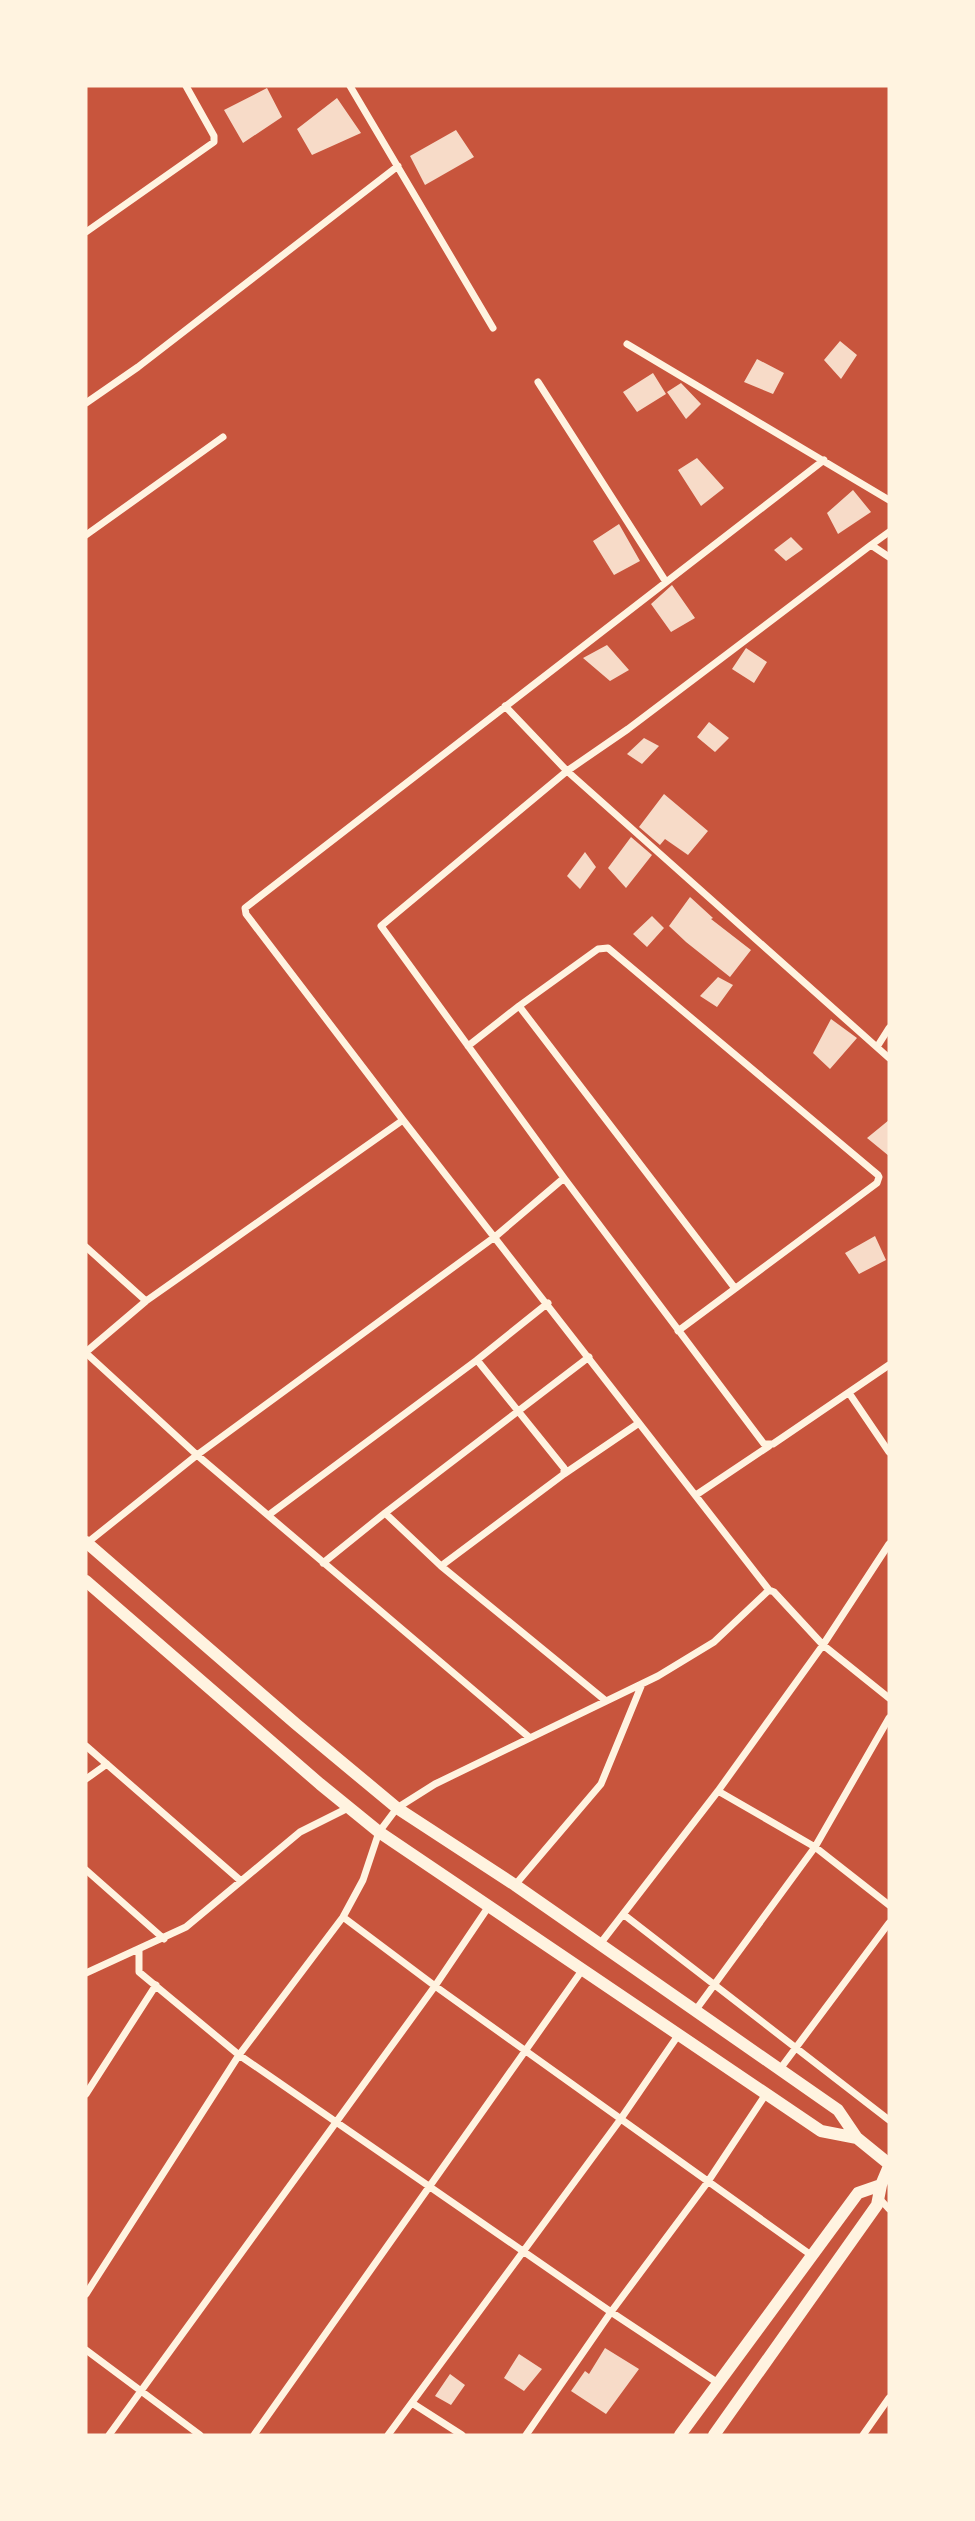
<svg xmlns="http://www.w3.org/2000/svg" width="975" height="2521" font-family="Lato,sans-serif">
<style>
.building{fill:#f7dbc8}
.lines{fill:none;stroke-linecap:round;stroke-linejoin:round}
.minor{stroke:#fff3e0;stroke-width:7}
.tertiary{stroke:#fff3e0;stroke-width:12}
</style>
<rect width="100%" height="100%" fill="#c8553d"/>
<path class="building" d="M 267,88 L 282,117 L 243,143 L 224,110 Z
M 337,98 L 361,133 L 312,155 L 297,129 Z
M 456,130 L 474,157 L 425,185 L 410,156 Z
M 840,341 L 857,355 L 841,379 L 824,360 Z
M 757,359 L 784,373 L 773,394 L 744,382 Z
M 653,373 L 666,394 L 637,412 L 623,392 Z
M 681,383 L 701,404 L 686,419 L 667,392 Z
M 697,458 L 724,488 L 701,506 L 678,470 Z
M 853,490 L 871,512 L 838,534 L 827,513 Z
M 619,524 L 640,561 L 614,575 L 593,541 Z
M 791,537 L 803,549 L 786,561 L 774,550 Z
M 672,585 L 695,618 L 671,632 L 651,604 Z
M 607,645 L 629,670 L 610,681 L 583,658 Z
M 746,648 L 767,662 L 754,683 L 732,669 Z
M 709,722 L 729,738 L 715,752 L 697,737 Z
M 644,738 L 659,746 L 642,764 L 627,754 Z
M 664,794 L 708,831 L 688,855 L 665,839 L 660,845 L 639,827 Z
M 631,837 L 652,855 L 626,888 L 608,868 Z
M 585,852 L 596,867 L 580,889 L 567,876 Z
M 690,897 L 713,918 L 711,919 L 751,950 L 730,977 L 686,942 L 669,926 Z
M 652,916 L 664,928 L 647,947 L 633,934 Z
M 718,977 L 733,985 L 717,1007 L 700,996 Z
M 831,1019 L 857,1038 L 830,1069 L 813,1053 Z
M 889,1120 L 889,1156 L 867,1138 Z
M 875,1236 L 886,1260 L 859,1274 L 845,1253 Z
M 605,2348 L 639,2369 L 606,2414 L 571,2391 L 585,2371 L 589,2374 Z
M 519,2354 L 542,2369 L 524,2391 L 504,2378 Z
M 450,2374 L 465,2385 L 451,2405 L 435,2396 Z"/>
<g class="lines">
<path class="minor" d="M 350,86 L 493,328
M 86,232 L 214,142 L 214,136 L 186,86
M 627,344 L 889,500
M 538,382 L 666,582
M 86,403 L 138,367 L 398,166
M 889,532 L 871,545 L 889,557
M 86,535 L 223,437
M 505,706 L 567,771 L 889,1058
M 519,1006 L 734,1287
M 468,1046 L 519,1006 L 598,949 L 608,948 L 878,1175 L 879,1177 L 877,1183 L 678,1331
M 877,1047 L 889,1028
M 564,1178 L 764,1444 L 773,1444 L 889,1365
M 86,1247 L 146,1301
M 86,1352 L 146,1301 L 403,1120
M 86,1353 L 197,1455 L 530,1738
M 849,1393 L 889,1452
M 564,1474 L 639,1423
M 696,1495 L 769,1446
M 385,1513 L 589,1357
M 270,1514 L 477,1360 L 548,1303
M 87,1543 L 197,1455 L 496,1236 L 564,1178 L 381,926 L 567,771 L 628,729 L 871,545
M 323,1563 L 385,1513 L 441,1566 L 606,1701
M 441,1566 L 564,1474 L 564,1468 L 477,1360
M 769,1590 L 403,1120 L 246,914 L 245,908 L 824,460
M 86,1746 L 241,1881
M 86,1779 L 107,1764
M 718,1791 L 815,1847 L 889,1905
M 86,1870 L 164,1939
M 515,1885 L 601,1784 L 642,1684
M 623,1914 L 889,2120
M 343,1917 L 435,1986 L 811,2255
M 600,1944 L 718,1791 L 823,1645 L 889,1544
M 139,1949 L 139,1972 L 239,2055 L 611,2312 L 718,2383
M 86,1973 L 186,1927 L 300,1832 L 350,1807
M 695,2011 L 815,1847 L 889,1718
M 780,2069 L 889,1923
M 86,2094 L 156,1985
M 878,2197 L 889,2209
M 86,2294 L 239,2055 L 343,1917 L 363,1880 L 379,1832 L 397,1808 L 435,1784 L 658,1676 L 714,1642 L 769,1590 L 774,1592 L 823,1645 L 889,1698
M 86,2350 L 200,2435
M 412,2403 L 462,2435
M 109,2435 L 435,1986 L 489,1906
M 254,2435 L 583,1969
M 388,2435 L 620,2120 L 679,2034
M 526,2435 L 611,2312 L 707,2183 L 766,2094
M 863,2435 L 889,2398"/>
<path class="tertiary" d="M 86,1542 L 296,1724 L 397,1808 L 515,1885 L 838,2110 L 857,2138 L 889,2164
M 86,1581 L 320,1784 L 379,1832 L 821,2131 L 857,2138
M 680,2435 L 858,2193 L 881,2185
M 714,2435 L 877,2205 L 881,2185 L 889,2166"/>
</g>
<rect width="975" height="2521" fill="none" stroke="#fff3e0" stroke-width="175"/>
</svg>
